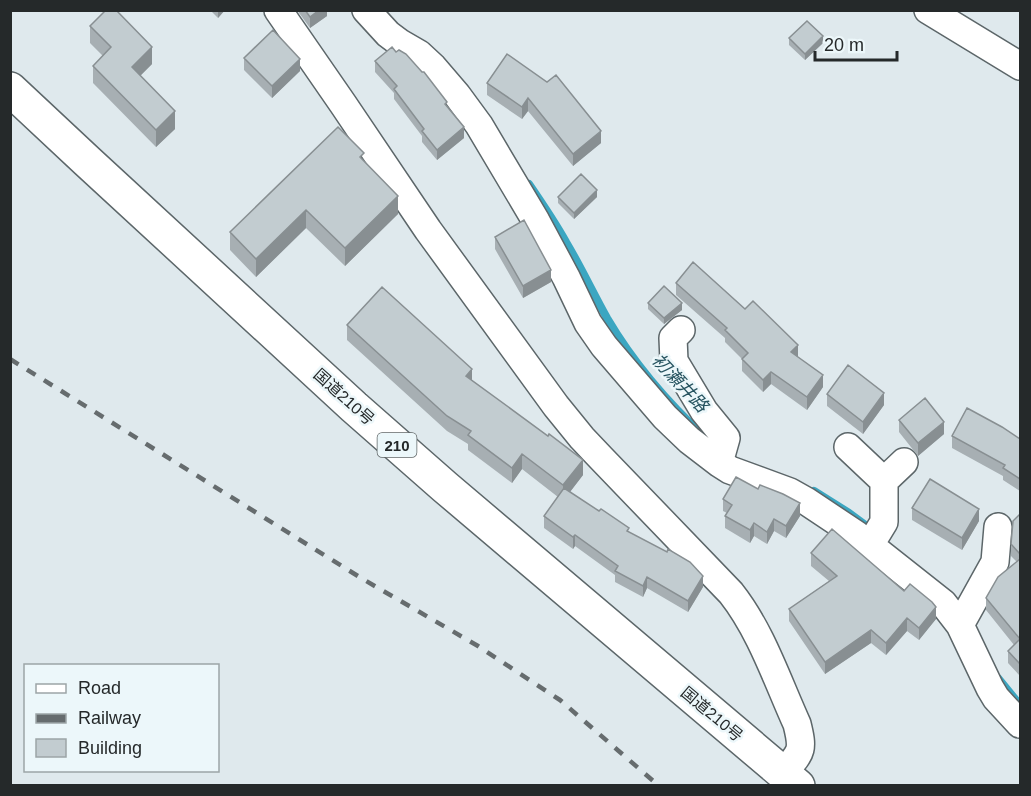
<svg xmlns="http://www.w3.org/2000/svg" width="1031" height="796" font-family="Helvetica,'Noto Sans JP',sans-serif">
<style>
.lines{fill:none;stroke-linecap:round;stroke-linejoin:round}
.stream{stroke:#3ba6c1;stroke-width:8}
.street-casing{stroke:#5c6669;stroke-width:30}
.highway-casing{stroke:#5c6669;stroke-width:36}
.street{stroke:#fff;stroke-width:27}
.highway{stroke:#fff;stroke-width:33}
.rail{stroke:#666c6e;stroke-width:4.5;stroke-dasharray:10 10;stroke-linecap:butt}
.wall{fill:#a7afb3}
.shaded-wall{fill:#888f92}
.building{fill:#c2ccd0;stroke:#888f92;stroke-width:1.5}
.labels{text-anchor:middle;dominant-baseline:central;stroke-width:5;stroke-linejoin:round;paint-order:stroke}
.shield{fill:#ecf7fa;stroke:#616768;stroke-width:1.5}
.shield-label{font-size:15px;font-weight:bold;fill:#25292a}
.street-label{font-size:16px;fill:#25292a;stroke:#ecf7fa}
.water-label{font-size:18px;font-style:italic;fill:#26535f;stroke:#ecf7fa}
</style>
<rect width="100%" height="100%" fill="#dfe9ed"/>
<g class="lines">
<path class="stream" d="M 529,184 C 542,203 555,222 566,242 C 581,267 593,293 607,318 C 633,362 669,404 706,438
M 814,491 L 849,513 L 868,527
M 998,678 L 1020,705"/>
<g class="street-casing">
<path id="street" d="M 278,10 L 343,104 L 428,230 L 556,406 L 582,438 L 601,458 L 731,593 C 761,631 777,680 797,724 C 804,752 801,752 783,773
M 366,10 L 388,34 L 400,43 L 419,54 L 433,67 L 457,95 L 479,125 L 536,221 L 566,277 L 588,323 L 604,346 L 665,417 L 689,440 L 719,463 L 730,470 L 790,492 L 806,501 L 857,535 L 943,603 L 960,625 L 990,688 L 996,698 L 1020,724
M 928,10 L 1020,66
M 681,330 L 673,338 L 674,361 L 704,411 L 726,438 L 719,463
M 848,447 L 884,481
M 870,545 L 884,522 L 884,481 L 904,462
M 960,625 L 995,562 L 998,527"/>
</g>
<g class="highway-casing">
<path id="highway" d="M 10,89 L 87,161 L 354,407 L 445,487 L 798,786"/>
</g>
<use href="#street" class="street"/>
<use href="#highway" class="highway"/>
<path class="rail" d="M 10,359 L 361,578 L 478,646 L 560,700 L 659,786"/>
</g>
<path class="wall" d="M 210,10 L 225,10 L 218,18 Z
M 297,10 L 327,10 L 327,16 L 310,28 Z
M 90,26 L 152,64 L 140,76 L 175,129 L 156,147 L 93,83 L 93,66 L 103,56 L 90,43 Z
M 789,38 L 823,43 L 805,60 L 789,45 Z
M 507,54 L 601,143 L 573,166 L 528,111 L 522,119 L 487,95 L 487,83 Z
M 244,58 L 300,71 L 272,98 L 244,70 Z
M 375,61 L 447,107 L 464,138 L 437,160 L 422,142 L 422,136 L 394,99 L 394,93 L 375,72 Z
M 364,161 L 398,214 L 345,266 L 306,228 L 256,277 L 230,250 L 230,232 Z
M 558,197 L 597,197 L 574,219 L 558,203 Z
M 495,237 L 551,282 L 523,298 L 495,249 Z
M 676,283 L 798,357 L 823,387 L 807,410 L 771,384 L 763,392 L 742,371 L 742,359 L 725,342 L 725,338 L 676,295 Z
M 648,303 L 682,310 L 664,324 L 648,309 Z
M 347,325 L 472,380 L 583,475 L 570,492 L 629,532 L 703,587 L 688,612 L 647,588 L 643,597 L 615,582 L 615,575 L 575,546 L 573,549 L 544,528 L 544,516 L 558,497 L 522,469 L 512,483 L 468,450 L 468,444 L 447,431 L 347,340 Z
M 827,394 L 884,405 L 863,434 L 827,406 Z
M 899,420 L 944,434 L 918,456 L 899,432 Z
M 952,436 L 1020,439 L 1020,491 L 1003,480 L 1003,476 L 952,448 Z
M 723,499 L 800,516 L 786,538 L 774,531 L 767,544 L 754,536 L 750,543 L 725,528 L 725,516 L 727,513 L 723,511 Z
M 912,508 L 979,521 L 962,550 L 912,520 Z
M 1020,514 L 1020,676 L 1008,663 L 1008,651 L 1014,645 L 986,610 L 986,598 L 1017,562 L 1011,556 L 1011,544 Z
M 811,553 L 936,619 L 919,640 L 907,631 L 886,655 L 871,643 L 825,674 L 789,621 L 789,609 L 829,581 L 811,566 Z"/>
<path class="shaded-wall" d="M 218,10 L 225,10 L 218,18 Z
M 319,10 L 327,10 L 327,16 L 310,28 L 310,17 Z
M 823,36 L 823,43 L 805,60 L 805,54 Z
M 152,47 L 152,64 L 132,84 L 132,67 Z
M 300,59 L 300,71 L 272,98 L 272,86 Z
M 528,98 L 528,111 L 522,119 L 522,107 Z
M 175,111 L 175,129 L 156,147 L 156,130 Z
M 464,127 L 464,138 L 437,160 L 437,150 Z
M 601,131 L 601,143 L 573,166 L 573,154 Z
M 597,190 L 597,197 L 574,219 L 574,213 Z
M 398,196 L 398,214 L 345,266 L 345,248 Z
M 306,210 L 306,228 L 256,277 L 256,259 Z
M 551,270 L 551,282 L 523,298 L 523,286 Z
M 682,303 L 682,310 L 664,324 L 664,318 Z
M 798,345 L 798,357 L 791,352 Z
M 472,369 L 472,384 L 466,376 Z
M 771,372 L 771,384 L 763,392 L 763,380 Z
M 823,375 L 823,387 L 807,410 L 807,397 Z
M 884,393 L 884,405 L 863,434 L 863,422 Z
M 944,422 L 944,434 L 918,456 L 918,443 Z
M 522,454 L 522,469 L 512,483 L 512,468 Z
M 583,460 L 583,475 L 563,501 L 563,485 Z
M 800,503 L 800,516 L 786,538 L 786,526 Z
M 979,509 L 979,521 L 962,550 L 962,538 Z
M 774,519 L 774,531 L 767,544 L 767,532 Z
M 754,523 L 754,536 L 750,543 L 750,530 Z
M 575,535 L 575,546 L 573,549 L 573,537 Z
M 703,576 L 703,587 L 688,612 L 688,601 Z
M 647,577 L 647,588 L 643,597 L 643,586 Z
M 936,607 L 936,619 L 919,640 L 919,628 Z
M 907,618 L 907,631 L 886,655 L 886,643 Z
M 871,630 L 871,643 L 825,674 L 825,662 Z"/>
<path class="building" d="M 106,10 L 116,10 L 152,47 L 132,67 L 175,111 L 156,130 L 93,66 L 111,47 L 90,26 Z
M 305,10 L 319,10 L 310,17 Z
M 807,21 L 823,36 L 805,54 L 789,38 Z
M 273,30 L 300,59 L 272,86 L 244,58 Z
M 392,47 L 396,52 L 399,50 L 406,54 L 422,72 L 424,72 L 447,102 L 445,104 L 464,127 L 437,150 L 422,131 L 424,129 L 394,89 L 397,86 L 375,61 Z
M 507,54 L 547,82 L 556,75 L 601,131 L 573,154 L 528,98 L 522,107 L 487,83 Z
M 338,127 L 364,153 L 360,157 L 398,196 L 345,248 L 306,210 L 256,259 L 230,232 Z
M 581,174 L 597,190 L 574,213 L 558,197 Z
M 524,220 L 551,270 L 523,286 L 495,237 Z
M 693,262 L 745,309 L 753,301 L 798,345 L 791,352 L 823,375 L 807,397 L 771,372 L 763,380 L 742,359 L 748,353 L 725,330 L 727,328 L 676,283 Z
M 664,286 L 682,303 L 664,318 L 648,303 Z
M 382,287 L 472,369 L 466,376 L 548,436 L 549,434 L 583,460 L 563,485 L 522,454 L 512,468 L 468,435 L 471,431 L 447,416 L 347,325 Z
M 848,365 L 884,393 L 863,422 L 827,394 Z
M 925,398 L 944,422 L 918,443 L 899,420 Z
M 967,408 L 1002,427 L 1020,439 L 1020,479 L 1003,468 L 1005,465 L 952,436 Z
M 736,477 L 758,489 L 760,485 L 783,494 L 800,503 L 786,526 L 774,519 L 767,532 L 754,523 L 750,530 L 725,516 L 732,505 L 723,499 Z
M 930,479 L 979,509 L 962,538 L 912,508 Z
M 564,488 L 599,511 L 601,509 L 629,528 L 627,531 L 667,552 L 668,549 L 690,562 L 703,576 L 688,601 L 647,577 L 643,586 L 615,571 L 618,566 L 575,535 L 573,537 L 544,516 Z
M 1020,514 L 1020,554 L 1011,544 L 1013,521 Z
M 832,529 L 904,591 L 910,584 L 932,602 L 936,607 L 919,628 L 907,618 L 886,643 L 871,630 L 825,662 L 789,609 L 837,576 L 811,553 Z
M 1020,559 L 1020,664 L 1008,651 L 1020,639 L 986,598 L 998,577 Z"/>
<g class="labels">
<rect class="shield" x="377.5" y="433" width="39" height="24" rx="4.5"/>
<g class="shield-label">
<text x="397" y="445">210</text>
</g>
<g class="street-label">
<text transform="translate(344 397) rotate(42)">国道210号</text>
<text transform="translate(712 714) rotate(40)">国道210号</text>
</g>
<g class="water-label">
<text transform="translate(680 383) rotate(47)">初瀬井路</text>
</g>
</g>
<rect width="1031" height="796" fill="none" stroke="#25292a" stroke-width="24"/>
<rect x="24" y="664" width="195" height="108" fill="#ecf7fa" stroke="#9ca5a7" stroke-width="1.5"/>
<rect x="36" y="684" width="30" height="9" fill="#ffffff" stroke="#9ca5a7" stroke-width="1.5"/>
<text x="78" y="694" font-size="18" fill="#25292a">Road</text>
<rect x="36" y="714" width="30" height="9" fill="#666c6e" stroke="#9ca5a7" stroke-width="1.5"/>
<text x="78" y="724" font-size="18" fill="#25292a">Railway</text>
<rect x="36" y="739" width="30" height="18" fill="#c2ccd0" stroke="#9ca5a7" stroke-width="1.5"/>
<text x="78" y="754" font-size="18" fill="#25292a">Building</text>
<path d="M815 51v9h82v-9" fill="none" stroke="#25292a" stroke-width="3"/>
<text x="824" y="51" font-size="18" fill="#25292a" stroke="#ecf7fa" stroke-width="4.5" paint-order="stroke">20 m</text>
</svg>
